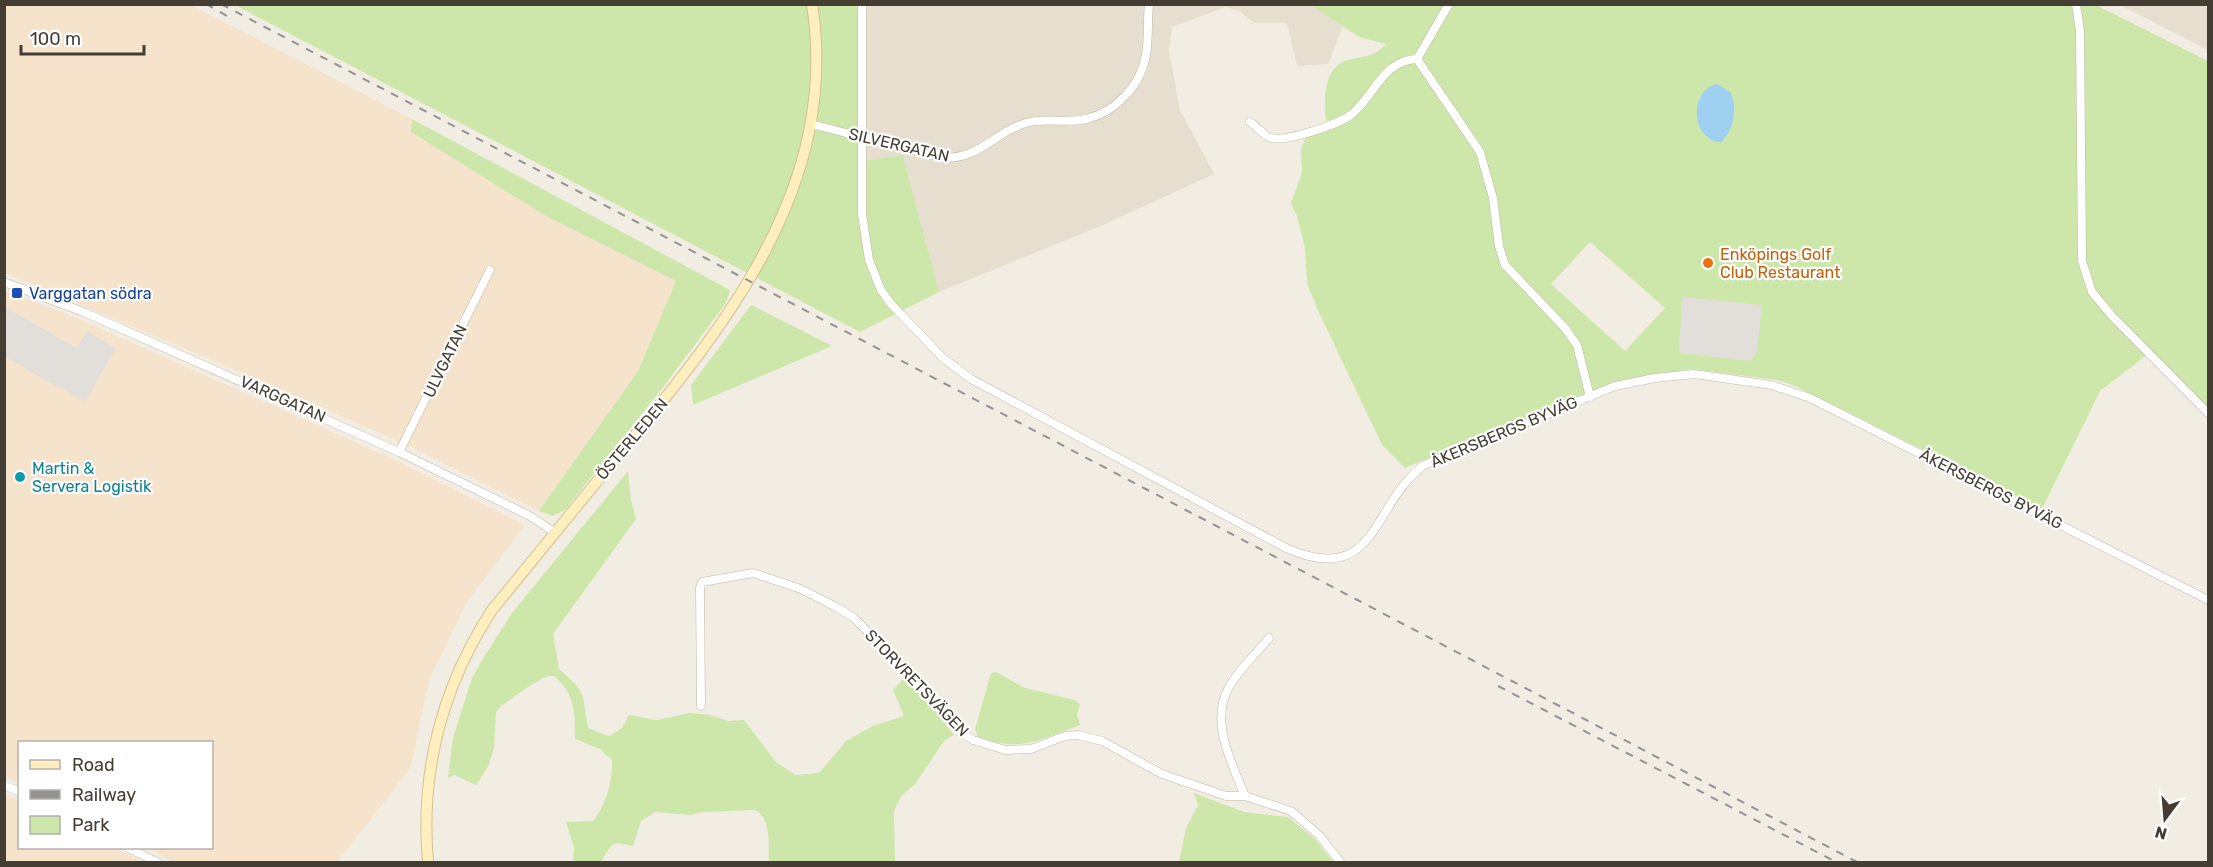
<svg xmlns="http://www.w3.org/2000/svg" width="2213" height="867" font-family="Rubik,sans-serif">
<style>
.residential{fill:#e6dfd0}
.commercial{fill:#f5e3cc}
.green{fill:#cde7aa;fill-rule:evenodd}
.parking{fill:#e2dfdb}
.water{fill:#9dd0f1}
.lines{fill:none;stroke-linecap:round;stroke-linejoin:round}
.street-casing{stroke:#c0b7a8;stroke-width:9}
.secondary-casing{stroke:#d3c191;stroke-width:12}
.street{stroke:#fff;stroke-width:8}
.secondary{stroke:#ffefbf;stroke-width:10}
.rail{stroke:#939393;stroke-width:2;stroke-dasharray:8 8;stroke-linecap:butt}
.food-dot{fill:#e8710a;stroke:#fff;stroke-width:2}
.transit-dot{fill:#1a4fb4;stroke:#fff;stroke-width:2}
.culture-dot{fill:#0f9aa8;stroke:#fff;stroke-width:2}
.labels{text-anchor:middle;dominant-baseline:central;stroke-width:4.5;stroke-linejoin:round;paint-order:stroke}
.street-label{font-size:16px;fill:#433d33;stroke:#fff}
.food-label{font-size:16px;fill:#c56008;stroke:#fff;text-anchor:start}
.transit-label{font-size:16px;fill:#164399;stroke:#fff;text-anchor:start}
.culture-label{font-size:16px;fill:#0d838f;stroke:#fff;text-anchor:start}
</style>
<rect width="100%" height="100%" fill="#f2ede3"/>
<path class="residential" d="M 1311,4 L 1343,26 L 1328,64 L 1297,66 L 1287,23 L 1254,23 L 1240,11 L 1226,7 L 1172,27 L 1169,51 L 1180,110 L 1214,174 L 1103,225 L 939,292 L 903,155 L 866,162 L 866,5 Z
M 2120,5 L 2208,5 L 2208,50 Z"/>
<path class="commercial" d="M 4,5 L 191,5 L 412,119 L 411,132 L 544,215 L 676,281 L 638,371 L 539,511 L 413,448 L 271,385 L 5,273 Z
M 4,290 L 70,315 L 395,460 L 525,525 L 467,602 L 429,680 L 410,769 L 337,862 L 174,862 L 147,848 L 212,848 L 212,742 L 20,742 L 19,784 L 5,776 Z
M 4,794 L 19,801 L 20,848 L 115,848 L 142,862 L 5,862 Z"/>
<path class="green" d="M 235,5 L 866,5 L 866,161 L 903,155 L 939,292 L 860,332 Z
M 1311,5 L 2096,5 L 2208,61 L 2208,410 L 2152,351 L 2100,391 L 2042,509 L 1795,386 L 1777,380 L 1691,369 L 1642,377 L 1507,425 L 1405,468 L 1382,445 L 1316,306 L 1307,283 L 1305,248 L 1297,216 L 1291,203 L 1302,173 L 1301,149 L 1306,137 L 1344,122 L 1341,118 L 1326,121 C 1324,101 1323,66 1348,60 C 1363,56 1375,57 1386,44 L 1359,37 ZM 1700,96 L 1735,112 L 1725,139 L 1708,137 C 1697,125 1695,112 1700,96 ZM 1590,242 L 1665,308 L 1625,351 L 1551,284 Z
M 412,119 L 730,290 L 726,303 L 664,386 L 565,510 L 553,516 L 539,511 L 638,371 L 676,281 L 544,215 L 411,132 Z
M 751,305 L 832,346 L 693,405 L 691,385 Z
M 628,471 L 631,500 L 636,519 L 553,634 L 559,669 L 577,686 L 583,697 L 588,728 L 609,736 L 622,728 L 629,715 L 657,720 L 689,713 L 710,715 L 728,721 L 744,720 L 776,762 L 795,775 L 819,773 L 846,741 L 873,726 L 904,716 L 893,690 L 906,676 L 954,735 L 944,741 L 915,784 L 901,796 L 894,811 L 895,862 L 769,862 C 768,845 772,819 755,810 L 703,812 L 691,815 L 655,812 L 641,821 L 633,846 C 610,840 612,844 601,862 L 573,862 L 574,848 L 566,822 L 593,821 C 606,806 613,779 612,760 L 600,749 L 575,739 C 575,713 575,693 554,676 L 547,676 L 531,685 L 501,706 L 496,712 L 494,748 L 489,765 L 476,785 L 454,775 L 448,778 L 453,738 L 472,678 L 482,660 L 512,613 Z
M 996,672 L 1025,688 L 1075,700 L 1080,705 L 1077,715 L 1080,725 C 1041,739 1021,753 978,737 L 975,729 L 991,673 Z
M 1194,793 L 1244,812 L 1288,817 L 1315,839 L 1333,862 L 1179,862 L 1186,828 L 1198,805 Z"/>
<path class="parking" d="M 1682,297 L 1762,305 L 1757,352 L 1751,361 L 1679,353 Z
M 5,307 L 77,348 L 87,331 L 116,348 L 85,402 L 5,357 Z"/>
<path class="water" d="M 1717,84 L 1730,92 C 1738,106 1734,131 1721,142 C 1691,141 1688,90 1717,84 Z"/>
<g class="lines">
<g class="street-casing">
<path id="street" d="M 862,4 L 862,214 L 869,260 L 881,290 L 891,304 L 943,358 L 971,379 L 1288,549 C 1378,587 1371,504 1424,465 L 1615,386 L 1655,378 L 1694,374 L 1771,385 L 1810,398 L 2208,600
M 2076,4 L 2080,31 L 2082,261 L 2092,292 L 2112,316 L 2208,413
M 1417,59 L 1480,152 L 1493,198 L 1499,246 L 1505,265 L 1565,328 L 1577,345 L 1590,397
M 1417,59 L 1449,4
M 1250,122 C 1256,126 1262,133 1268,137 C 1283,144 1339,124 1352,114 C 1375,95 1383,60 1417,59
M 811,124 L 943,158 C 983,158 992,133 1026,123 C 1046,117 1066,124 1086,119 C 1116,112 1141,85 1146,55 C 1149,39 1147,21 1149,4
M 4,282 L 86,313 L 399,452 L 530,516 L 554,532
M 399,452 L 490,270
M 701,706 L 700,588 L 702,582 L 753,573 L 801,589 L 838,608 L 854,618 L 870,634 L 960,732 L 973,740 L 1005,750 L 1031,749 L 1065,736 L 1078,735 L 1102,741 L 1162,774 L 1226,796 L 1245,796 L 1291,811 L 1320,836 L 1340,862
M 4,785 L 20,792
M 1245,796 C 1232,763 1210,724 1228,689 C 1237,671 1256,654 1269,638
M 128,848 L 157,862"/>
</g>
<g class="secondary-casing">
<path id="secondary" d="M 428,862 C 420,771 442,687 492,610 C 535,557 578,504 621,452 C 728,323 840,184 812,4"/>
</g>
<use href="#street" class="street"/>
<use href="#secondary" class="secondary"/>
<path class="rail" d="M 206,4 L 227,16
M 221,4 L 1857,862
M 1498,686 L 1836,862"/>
</g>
<circle class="food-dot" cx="1708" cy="263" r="6"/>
<rect class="transit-dot" x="11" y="287" width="12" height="12" rx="3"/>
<circle class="culture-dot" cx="20" cy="477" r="6"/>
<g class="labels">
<g class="street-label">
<text transform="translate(899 145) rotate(13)">SILVERGATAN</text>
<text transform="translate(445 361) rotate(-64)">ULVGATAN</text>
<text transform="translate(283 399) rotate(24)">VARGGATAN</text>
<text transform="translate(1504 432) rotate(-23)">ÅKERSBERGS BYVÄG</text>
<text transform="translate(632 439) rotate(-50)">ÖSTERLEDEN</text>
<text transform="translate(1991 489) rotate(27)">ÅKERSBERGS BYVÄG</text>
<text transform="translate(917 683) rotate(46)">STORVRETSVÄGEN</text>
</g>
<g class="food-label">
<text x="1720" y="254">Enköpings Golf<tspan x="1720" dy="18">Club Restaurant</tspan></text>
</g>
<g class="transit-label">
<text x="29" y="293">Varggatan södra</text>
</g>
<g class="culture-label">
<text x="32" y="468">Martin &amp;<tspan x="32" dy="18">Servera Logistik</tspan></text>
</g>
</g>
<rect width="2213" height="867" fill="none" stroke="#433d33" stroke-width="12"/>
<rect x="18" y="741" width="195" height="108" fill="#ffffff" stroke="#b4b1ad" stroke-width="1.5"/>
<rect x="30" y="760" width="30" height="9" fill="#ffefbf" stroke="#b4b1ad" stroke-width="1.5"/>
<text x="72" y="771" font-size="18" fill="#433d33">Road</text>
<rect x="30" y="790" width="30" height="9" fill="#939393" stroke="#b4b1ad" stroke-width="1.5"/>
<text x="72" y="801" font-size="18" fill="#433d33">Railway</text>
<rect x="30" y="816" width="30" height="18" fill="#cde7aa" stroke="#b4b1ad" stroke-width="1.5"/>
<text x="72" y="831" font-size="18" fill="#433d33">Park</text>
<g transform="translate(2165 819) rotate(196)" stroke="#ffffff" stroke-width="4.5" paint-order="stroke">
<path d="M0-4.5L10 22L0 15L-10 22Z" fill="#433d33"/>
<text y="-9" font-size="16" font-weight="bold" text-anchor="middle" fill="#433d33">N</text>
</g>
<path d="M21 45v9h123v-9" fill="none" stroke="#433d33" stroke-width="3"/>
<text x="30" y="45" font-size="18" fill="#433d33" stroke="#ffffff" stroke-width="4.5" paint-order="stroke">100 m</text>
</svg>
